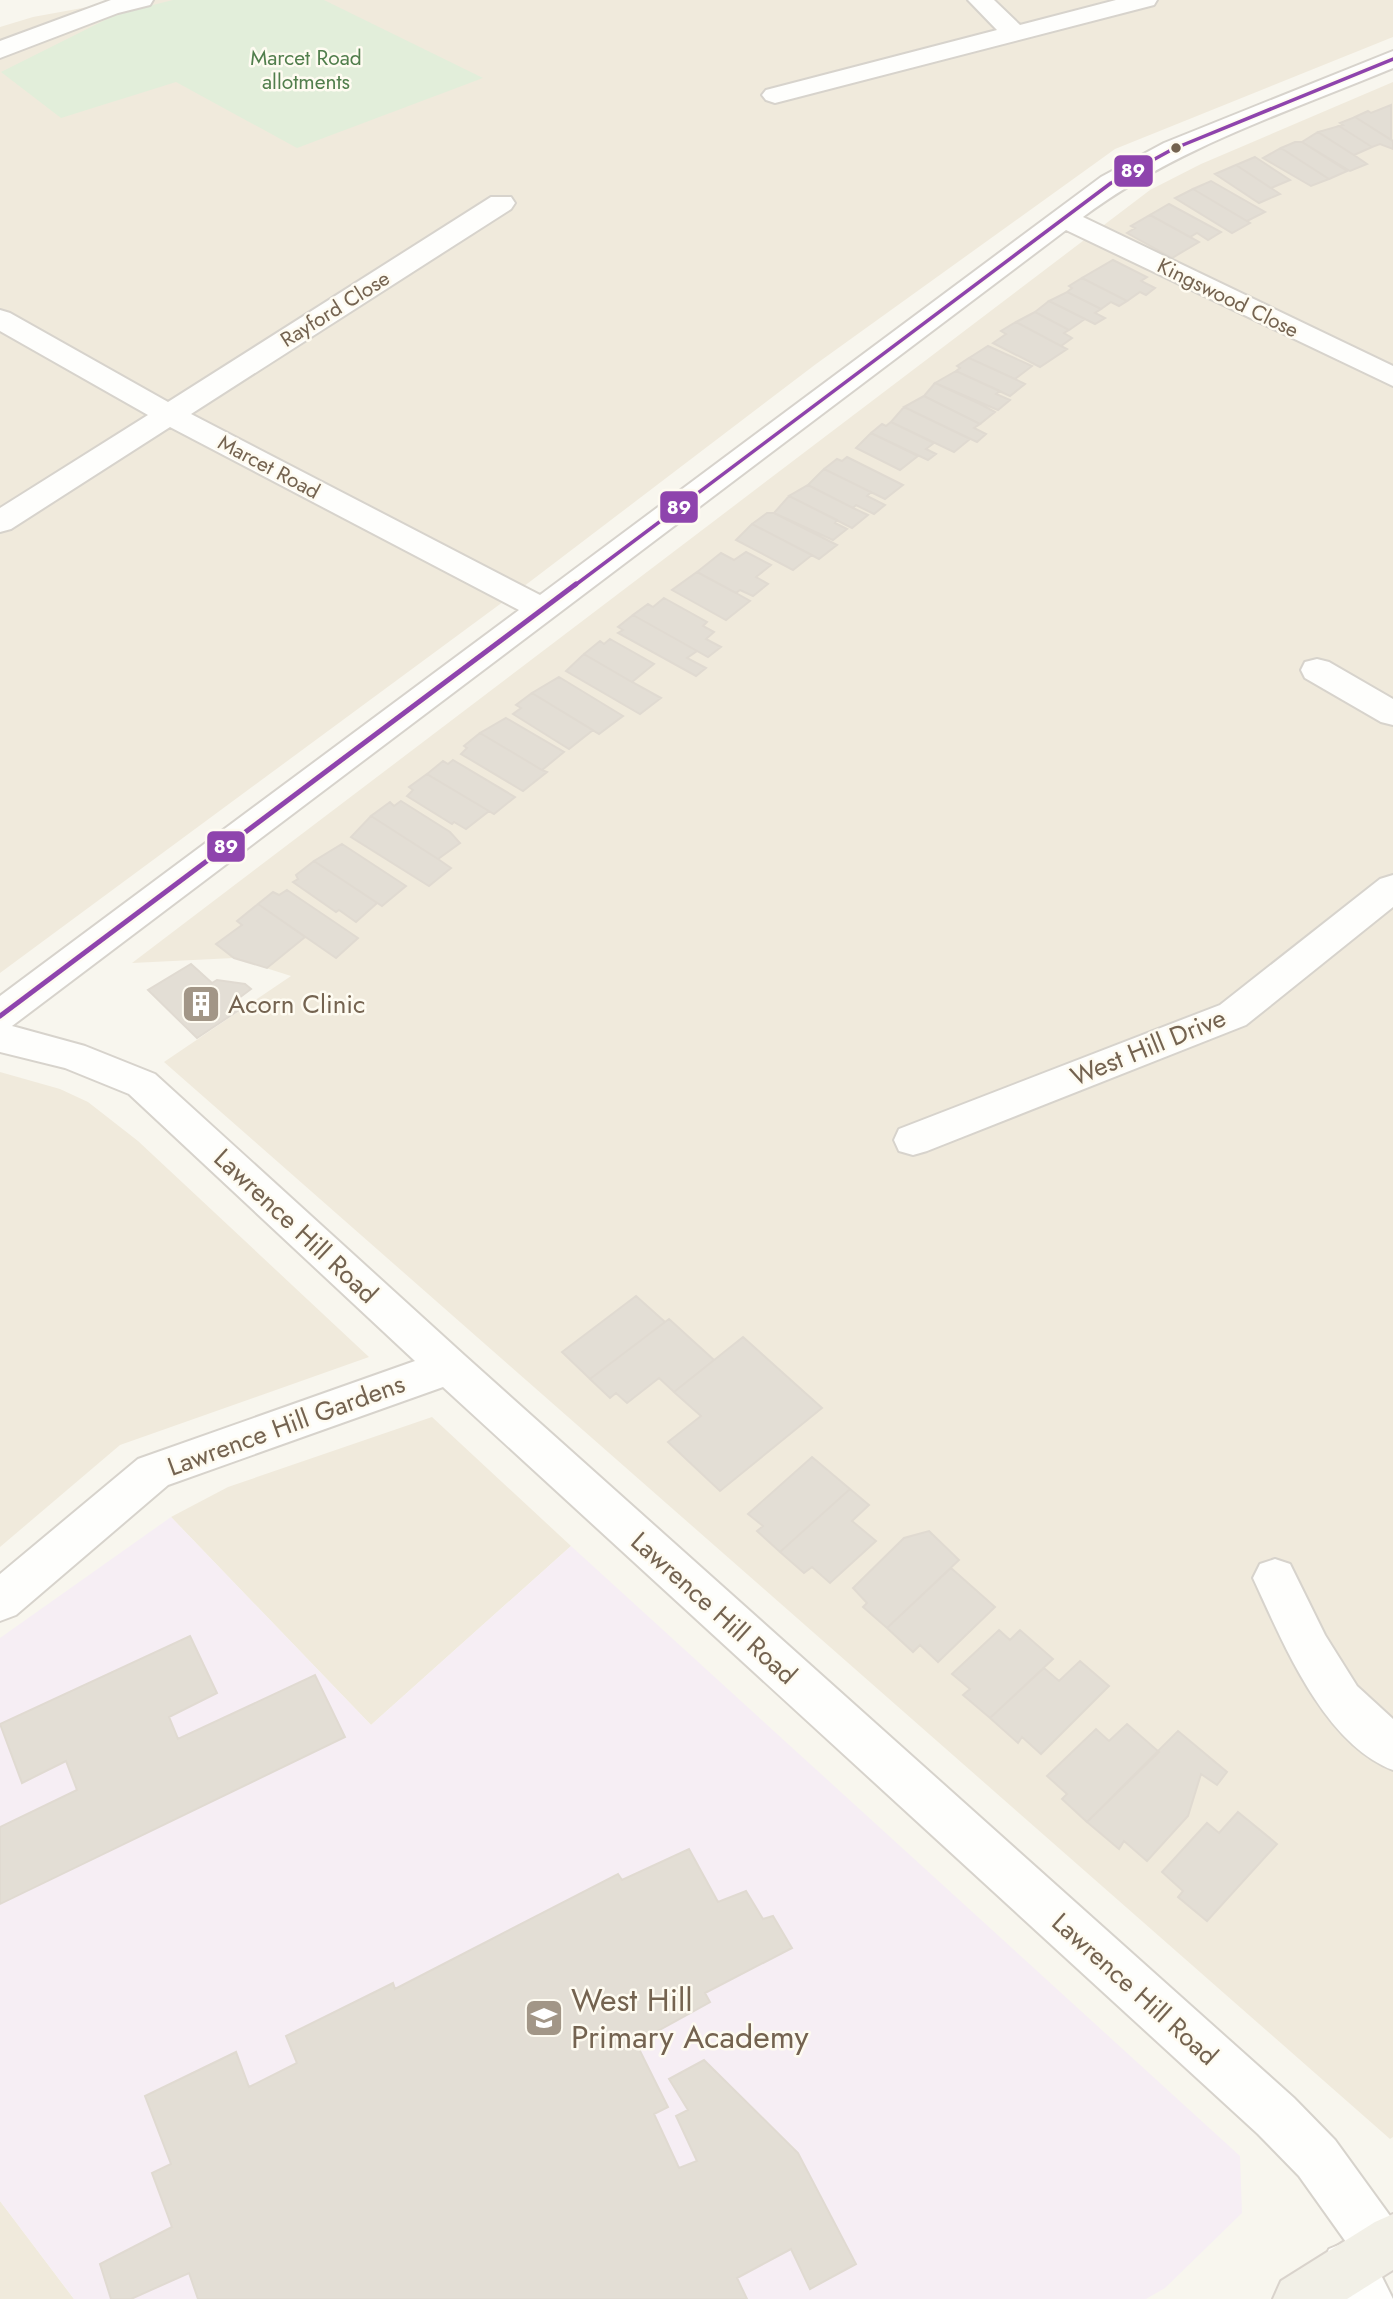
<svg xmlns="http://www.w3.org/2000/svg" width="1393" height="2299" font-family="Jost,sans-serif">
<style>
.residential{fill:#f0eadc}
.education{fill:#f6eef4}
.green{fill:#e2eeda}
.building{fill:#e3ded5;stroke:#e0dad1;stroke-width:2}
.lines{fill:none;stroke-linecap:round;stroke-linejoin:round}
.minor-casing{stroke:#d7d3cc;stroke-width:4}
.major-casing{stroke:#d9d3cc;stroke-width:4}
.minor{fill:#fefefc;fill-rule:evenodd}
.major{fill:#f2f0e7;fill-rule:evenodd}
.bus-1-far1-casing{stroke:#fefbf1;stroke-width:7}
.bus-1-casing{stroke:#fefbf1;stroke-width:10}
.bus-1-far1{stroke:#8e44ad;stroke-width:3.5}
.bus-1{stroke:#8e44ad;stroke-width:5}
.bus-dot{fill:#746350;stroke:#fefbf1;stroke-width:2.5}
.labels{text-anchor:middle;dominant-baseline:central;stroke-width:5;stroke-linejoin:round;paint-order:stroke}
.far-park-label{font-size:21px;fill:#517e4c;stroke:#fefbf1}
.far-street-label{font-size:21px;fill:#746350;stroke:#fefbf1}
.poi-label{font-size:26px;fill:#746350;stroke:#fefbf1;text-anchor:start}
.street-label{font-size:26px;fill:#746350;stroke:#fefbf1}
.near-poi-label{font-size:32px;fill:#746350;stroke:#fefbf1;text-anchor:start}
.line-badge{stroke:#fefbf1;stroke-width:2.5}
.badge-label{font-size:19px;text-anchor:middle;font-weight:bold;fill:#fff}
</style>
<rect width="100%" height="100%" fill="#f8f6ee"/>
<path class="residential" d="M 126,0 L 1393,0 L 1393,37 L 1115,149 L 816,364 L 519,590 L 0,973 L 0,27 L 33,17 Z
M 1393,82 L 1393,2137 L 1390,2139 L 164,1062 L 291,976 L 234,958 L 132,963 L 1150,190 L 1201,164 Z
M 0,1072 L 60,1089 L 88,1102 L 138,1141 L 369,1357 L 120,1445 L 0,1547 Z
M 432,1417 L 571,1546 L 371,1725 L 171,1517 L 228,1487 Z
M 0,2201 L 74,2299 L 0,2299 Z"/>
<path class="education" d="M 171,1517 L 371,1725 L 571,1546 L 1240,2156 L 1242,2213 L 1165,2288 L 1146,2299 L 74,2299 L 0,2201 L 0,1638 Z"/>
<path class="green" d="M 173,0 L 324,0 L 483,78 L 297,148 L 176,82 L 61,118 L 1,72 L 117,14 Z"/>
<path class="building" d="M 1391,105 L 1391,140 L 1355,117 L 1368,111 L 1371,113 Z
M 1355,117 L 1393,141 L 1393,149 L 1380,144 L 1372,147 L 1339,126 L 1343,125 L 1340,123 Z
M 1339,126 L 1372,147 L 1354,155 L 1318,132 Z
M 1318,132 L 1354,155 L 1367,164 L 1350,171 L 1302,142 Z
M 1295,142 L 1302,142 L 1347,171 L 1329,179 L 1281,148 Z
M 1281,148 L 1329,179 L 1311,186 L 1263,158 Z
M 1255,157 L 1290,180 L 1271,188 L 1236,165 Z
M 1236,165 L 1271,188 L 1280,194 L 1259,203 L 1215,174 Z
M 1211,181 L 1265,212 L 1247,221 L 1193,189 Z
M 1193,189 L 1247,221 L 1250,223 L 1232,233 L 1175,198 Z
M 1169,204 L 1221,232 L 1208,240 L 1197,233 L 1190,237 L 1150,215 Z
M 1150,215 L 1190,237 L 1199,242 L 1172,258 L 1127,233 L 1135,228 L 1131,226 Z
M 1113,260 L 1147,277 L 1141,281 L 1155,288 L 1146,295 L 1140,292 L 1127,301 L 1082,278 Z
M 1082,278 L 1127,301 L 1119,306 L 1111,302 L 1101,309 L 1067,292 L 1072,288 L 1069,286 Z
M 1067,292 L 1101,309 L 1095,313 L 1105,318 L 1095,324 L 1049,301 Z
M 1049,301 L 1085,319 L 1069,330 L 1035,312 Z
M 1035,312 L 1069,330 L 1064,333 L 1072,338 L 1061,346 L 1016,322 Z
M 1016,322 L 1061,346 L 1067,349 L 1040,367 L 993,343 L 1006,334 L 1001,331 Z
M 988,346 L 1032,366 L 1015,379 L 969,358 Z
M 969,358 L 1015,379 L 1025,384 L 1010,396 L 956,371 L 960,368 L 957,366 Z
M 956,371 L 1000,391 L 996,394 L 1010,400 L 998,410 L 935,383 Z
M 935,383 L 980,404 L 995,412 L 980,424 L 924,396 Z
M 924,396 L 980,424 L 974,428 L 986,434 L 977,442 L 904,407 Z
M 904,407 L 970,439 L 954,452 L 891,422 Z
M 891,422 L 934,443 L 926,449 L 936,454 L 928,460 L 871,433 L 882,424 L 886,426 Z
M 871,433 L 918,456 L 900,470 L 856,448 Z
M 847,457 L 903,485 L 885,499 L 824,469 L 837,459 L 842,461 Z
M 824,469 L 871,492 L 867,496 L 885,505 L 874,514 L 856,505 L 853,508 L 808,485 Z
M 808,485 L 853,508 L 868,515 L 852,528 L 789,496 Z
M 789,496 L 837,520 L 835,523 L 847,529 L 833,540 L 774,513 Z
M 767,513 L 774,513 L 837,545 L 819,559 L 752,524 Z
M 752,524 L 812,555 L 793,570 L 736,540 Z
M 746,552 L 771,565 L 756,577 L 768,584 L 753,596 L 740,590 L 736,593 L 697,572 L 721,553 L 734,560 Z
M 697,572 L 736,593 L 750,601 L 726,620 L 672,590 Z
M 664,598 L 707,622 L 703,626 L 714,632 L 706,639 L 721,647 L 708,657 L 633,615 L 648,604 L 653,607 Z
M 633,615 L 697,651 L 687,658 L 706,668 L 696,676 L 618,633 L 623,630 L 618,627 Z
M 610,639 L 654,664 L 632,682 L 584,654 L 600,641 L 604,644 Z
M 584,654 L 632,682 L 661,698 L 640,714 L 566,671 Z
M 559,677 L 623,716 L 599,734 L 532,693 Z
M 532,693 L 593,730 L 569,749 L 513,714 L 521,708 L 516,705 Z
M 506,718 L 564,752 L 542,770 L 480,733 Z
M 480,733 L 542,770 L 547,772 L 523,791 L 461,754 L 467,748 L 464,746 Z
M 453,760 L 515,797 L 494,814 L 427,774 L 443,761 L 448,764 Z
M 427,774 L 489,811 L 466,829 L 454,822 L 452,824 L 407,796 L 413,790 L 409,787 Z
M 401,801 L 450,832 L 460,843 L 438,859 L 371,816 L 390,802 L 394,806 Z
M 371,816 L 438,859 L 451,868 L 429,886 L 351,837 Z
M 342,844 L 406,886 L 382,906 L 314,861 Z
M 314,861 L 377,903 L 356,922 L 339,910 L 336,912 L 293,882 L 298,879 L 296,875 Z
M 287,890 L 358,938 L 336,958 L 258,904 L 273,892 L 279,895 Z
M 258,904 L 305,937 L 267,968 L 234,958 L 216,944 L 242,925 L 237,921 Z
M 191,964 L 212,983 L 217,980 L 245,984 L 251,989 L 235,1001 L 242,1008 L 197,1038 L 148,990 Z
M 636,1296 L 665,1322 L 590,1379 L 562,1352 Z
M 669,1319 L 714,1360 L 674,1392 L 659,1378 L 627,1403 L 616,1393 L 610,1398 L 590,1379 Z
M 743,1337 L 822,1408 L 720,1491 L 668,1442 L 701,1416 L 674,1392 Z
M 812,1457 L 850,1489 L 780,1552 L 757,1531 L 763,1526 L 748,1514 Z
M 850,1489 L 869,1505 L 852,1521 L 876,1541 L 830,1583 L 812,1567 L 804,1573 L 780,1552 Z
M 929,1531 L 959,1560 L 887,1628 L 863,1607 L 867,1603 L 853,1588 L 904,1538 Z
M 951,1568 L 995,1607 L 938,1662 L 920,1645 L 913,1652 L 887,1628 Z
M 999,1630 L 1010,1640 L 1020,1630 L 1053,1659 L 990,1718 L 963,1695 L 970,1689 L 952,1674 Z
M 190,1636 L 217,1693 L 169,1717 L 178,1739 L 315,1675 L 345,1737 L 0,1904 L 0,1827 L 77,1790 L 66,1761 L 22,1783 L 0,1724 Z
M 1080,1661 L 1109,1686 L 1041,1754 L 1022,1737 L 1018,1743 L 990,1718 L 1044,1668 L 1059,1681 Z
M 1127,1724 L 1159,1752 L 1087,1822 L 1062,1799 L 1067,1794 L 1047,1776 L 1096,1729 L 1109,1741 Z
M 1178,1731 L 1227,1772 L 1217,1785 L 1201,1774 L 1188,1816 L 1147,1861 L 1124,1841 L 1119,1849 L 1087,1822 Z
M 1238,1812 L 1277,1844 L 1207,1921 L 1178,1897 L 1183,1891 L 1162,1872 L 1207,1823 L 1219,1833 Z
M 689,1849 L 718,1902 L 746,1891 L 763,1919 L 773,1916 L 792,1948 L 705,1993 L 710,2002 L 636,2043 L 668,2107 L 654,2114 L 679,2168 L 697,2161 L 676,2116 L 688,2110 L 669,2079 L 704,2060 L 798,2153 L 856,2264 L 810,2289 L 791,2249 L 737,2278 L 747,2299 L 198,2299 L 189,2273 L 131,2299 L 111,2299 L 100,2264 L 172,2227 L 152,2173 L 171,2164 L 145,2096 L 236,2052 L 249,2087 L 297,2063 L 286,2036 L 393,1983 L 395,1989 L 618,1874 L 622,1880 Z"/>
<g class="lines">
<g class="minor-casing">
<path id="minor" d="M 111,0 L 153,0 L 150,5 L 118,13 L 0,58 L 0,41 Z
M 968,0 L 994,0 L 1020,25 L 1116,0 L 1157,0 L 1154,5 L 775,103 L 766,100 L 762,95 L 766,90 L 997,30 Z
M 1393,51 L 1393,68 C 1287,112 1175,148 1083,217 L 1393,366 L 1393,386 L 1066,230 L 12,1026 L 85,1046 L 155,1074 L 464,1355 L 1294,2098 L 1335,2140 L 1393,2220 L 1393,2268 L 1380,2273 L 1393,2299 L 1337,2299 L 1321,2267 L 1329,2249 L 1346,2242 L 1299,2176 L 1258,2134 L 443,1387 L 168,1485 L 16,1615 L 0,1621 L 0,1574 L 138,1459 L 415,1361 L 129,1094 L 65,1068 L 0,1052 L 0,996 L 519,610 L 170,427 L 11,529 L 0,532 L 0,508 L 148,415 L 0,331 L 0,310 L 10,313 L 168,402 L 491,197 L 511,197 L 515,203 L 511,209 L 191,414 L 540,595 L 1101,177 L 1164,143 Z
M 1317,659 L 1329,662 L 1393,699 L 1393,725 L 1381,722 L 1305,678 L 1301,670 L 1305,662 Z
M 1393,875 L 1393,907 L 1246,1025 L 927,1151 L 913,1155 L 899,1151 L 894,1140 L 899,1129 L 1220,1005 L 1380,879 Z
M 1275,1559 L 1290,1564 L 1325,1635 L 1357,1686 L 1393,1719 L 1393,1770 C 1323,1743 1283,1642 1253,1578 L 1260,1564 Z"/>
</g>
<g class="major-casing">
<path id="major" d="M 1393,2214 L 1393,2270 L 1347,2299 L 1273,2299 L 1281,2281 L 1375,2222 Z"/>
</g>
<use href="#minor" class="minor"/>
<use href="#major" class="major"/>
<g class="bus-1-far1-casing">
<path id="bus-1-far1" d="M 574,586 L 1111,183 L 1173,149 L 1393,59"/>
</g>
<g class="bus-1-casing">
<path id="bus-1" d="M 0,1016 L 576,584"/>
</g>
<use href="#bus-1-far1" class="bus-1-far1"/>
<use href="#bus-1" class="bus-1"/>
</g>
<defs>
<g id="building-square" transform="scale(2.0125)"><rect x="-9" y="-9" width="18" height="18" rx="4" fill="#a29687" stroke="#fefbf1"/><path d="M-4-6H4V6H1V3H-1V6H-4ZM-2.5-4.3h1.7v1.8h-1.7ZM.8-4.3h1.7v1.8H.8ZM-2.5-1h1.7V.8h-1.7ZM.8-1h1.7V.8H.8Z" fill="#fff"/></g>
<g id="school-square" transform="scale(2.0125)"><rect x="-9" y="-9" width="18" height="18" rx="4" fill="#a29687" stroke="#fefbf1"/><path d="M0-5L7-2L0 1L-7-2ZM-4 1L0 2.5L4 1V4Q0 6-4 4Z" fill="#fff"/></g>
</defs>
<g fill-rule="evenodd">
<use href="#building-square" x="201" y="1004"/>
<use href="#school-square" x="544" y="2018"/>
</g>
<circle class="bus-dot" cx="1176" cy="148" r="6"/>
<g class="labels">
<g class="far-park-label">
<text x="306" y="58">Marcet Road<tspan x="306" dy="24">allotments</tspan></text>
</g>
<g class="far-street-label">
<text transform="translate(1228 298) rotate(26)">Kingswood Close</text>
<text transform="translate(335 309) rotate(-32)">Rayford Close</text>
<text transform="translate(269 467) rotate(28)">Marcet Road</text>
</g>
<g class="poi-label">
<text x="228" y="1004">Acorn Clinic</text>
</g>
<g class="street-label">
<text transform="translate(1148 1047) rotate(-22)">West Hill Drive</text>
<text transform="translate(296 1226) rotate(43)">Lawrence Hill Road</text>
<text transform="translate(286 1425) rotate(-20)">Lawrence Hill Gardens</text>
<text transform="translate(714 1608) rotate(42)">Lawrence Hill Road</text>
<text transform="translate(1135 1989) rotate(42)">Lawrence Hill Road</text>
</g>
<g class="near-poi-label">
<text x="571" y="2000">West Hill<tspan x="571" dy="37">Primary Academy</tspan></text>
</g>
</g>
<g class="line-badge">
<rect x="1113" y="154" width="41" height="34" rx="7" fill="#8e44ad"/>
<rect x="659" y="490" width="40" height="34" rx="7" fill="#8e44ad"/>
<rect x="206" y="830" width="40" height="33" rx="7" fill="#8e44ad"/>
</g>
<g class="badge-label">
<text x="1133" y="177">89</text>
<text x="679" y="514">89</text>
<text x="226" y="853">89</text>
</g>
</svg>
